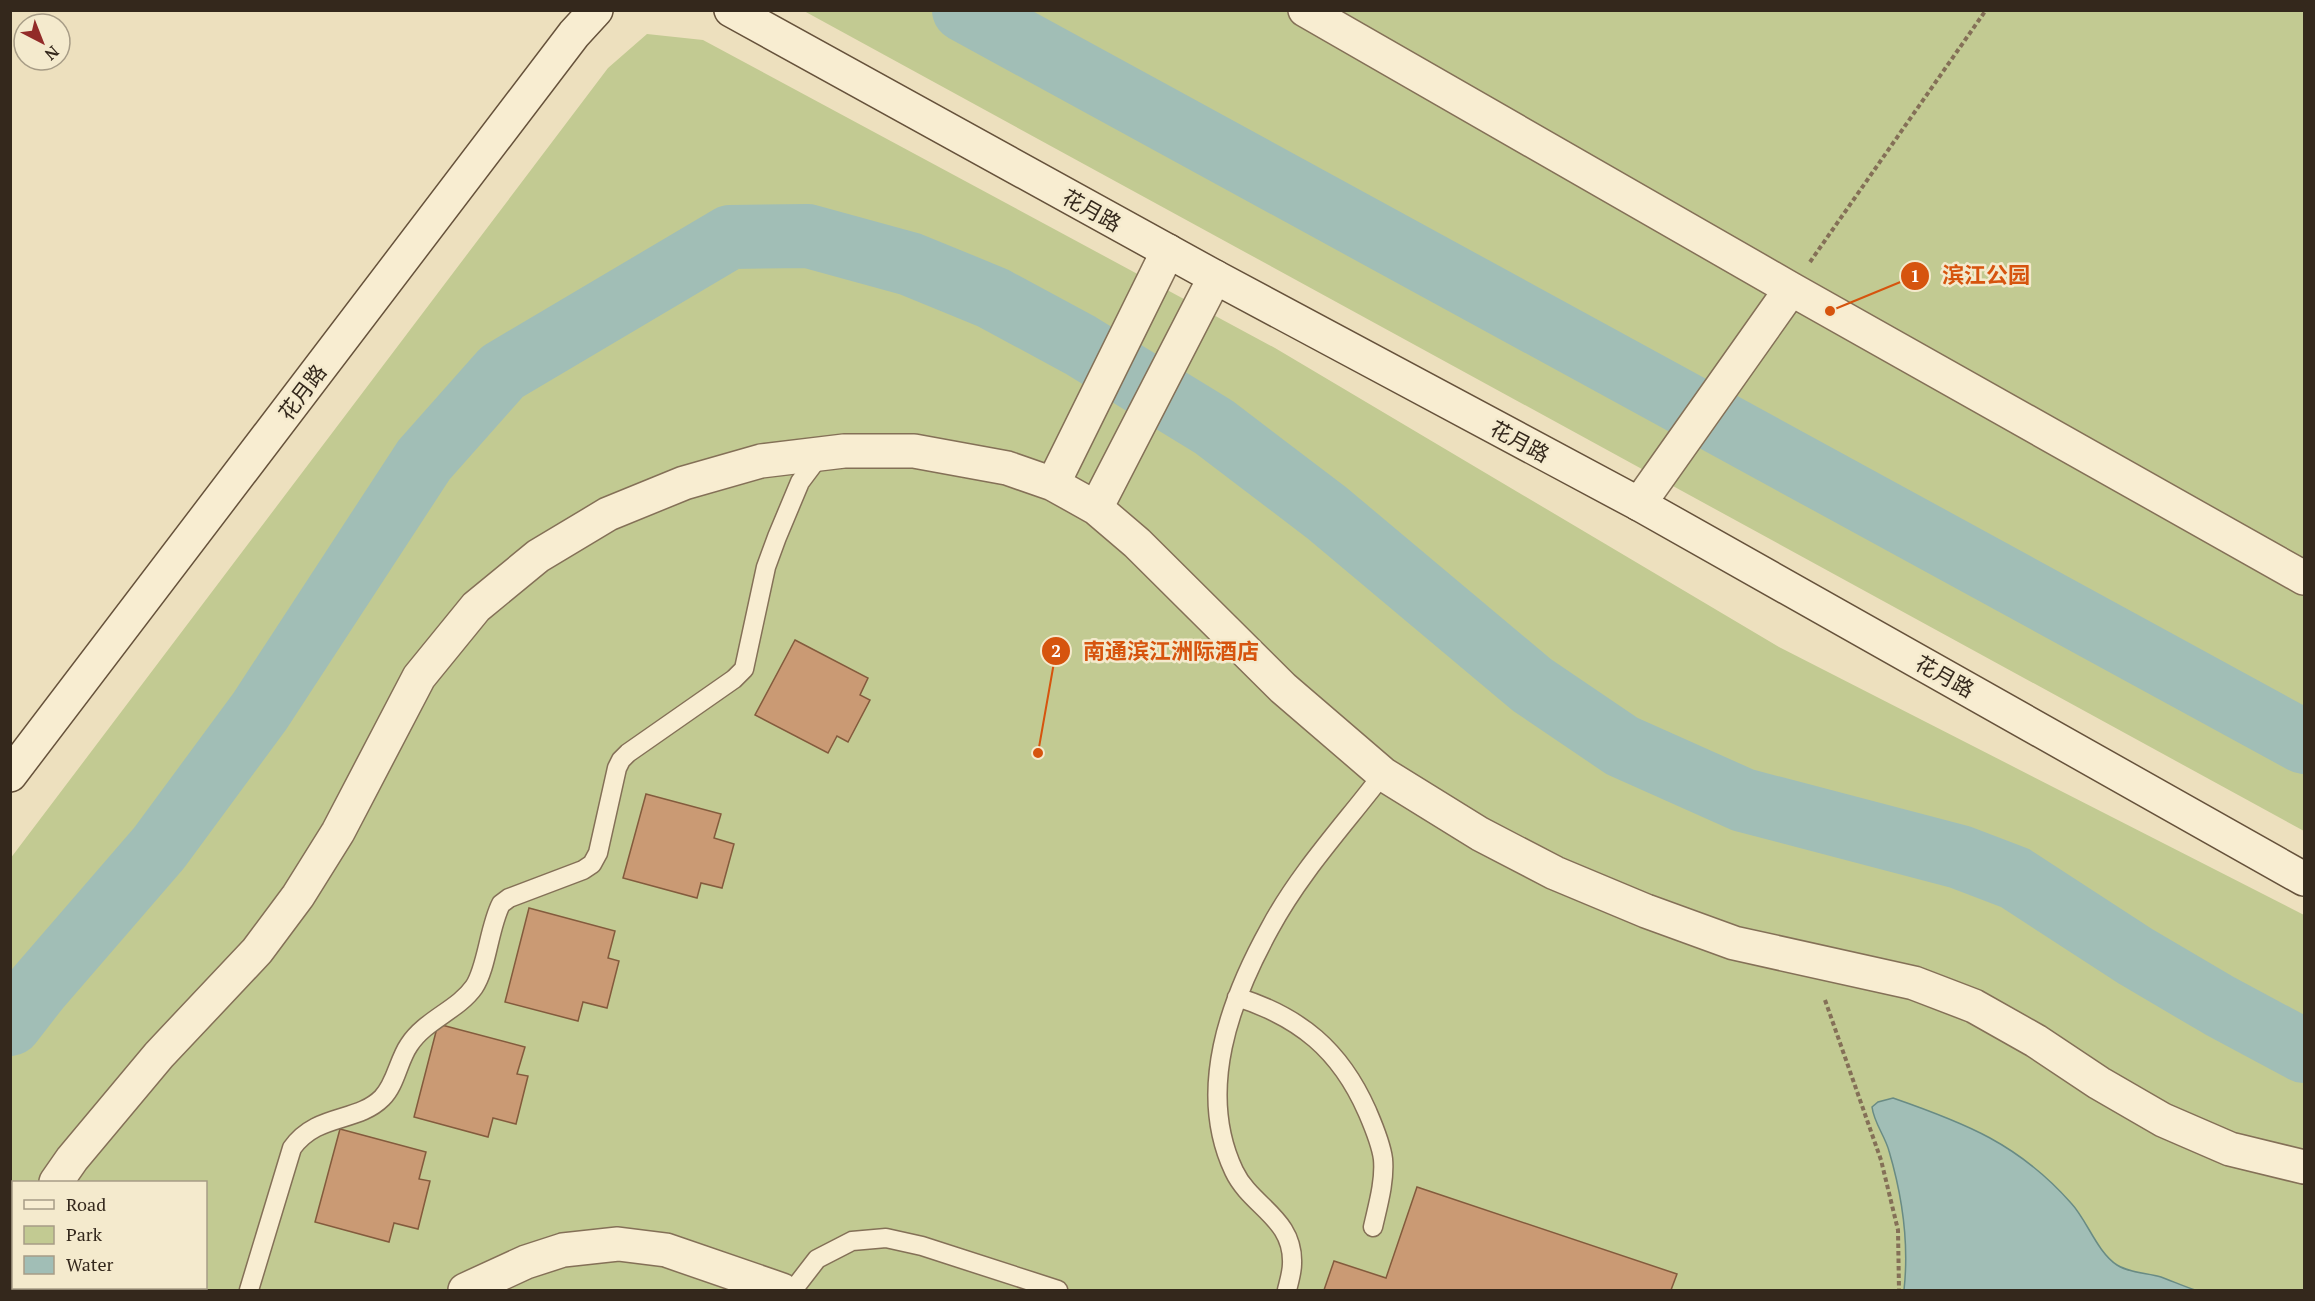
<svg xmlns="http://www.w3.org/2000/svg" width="2315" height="1301" font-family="'PT Serif','Noto Sans SC',serif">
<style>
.green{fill:#c2ca92;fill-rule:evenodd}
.water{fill:#a1beb6;stroke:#698b84;stroke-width:1.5}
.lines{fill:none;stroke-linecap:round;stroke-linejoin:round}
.river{stroke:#a1beb6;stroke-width:64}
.building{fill:#ca9a74;stroke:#835b3d;stroke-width:1.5}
.lane-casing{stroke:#847057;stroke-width:21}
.street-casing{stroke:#847057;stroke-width:36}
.secondary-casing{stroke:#66523b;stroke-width:36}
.path{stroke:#847057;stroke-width:4;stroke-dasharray:4.5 3;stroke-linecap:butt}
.lane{stroke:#f8edd1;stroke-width:18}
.street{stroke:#f8edd1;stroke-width:33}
.secondary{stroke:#f8edd1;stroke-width:33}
.labels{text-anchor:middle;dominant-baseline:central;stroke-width:5;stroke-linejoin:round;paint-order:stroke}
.street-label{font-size:21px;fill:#34281c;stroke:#f4eacd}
.leader{fill:none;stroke:#d6540e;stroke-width:2}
.callout-dot{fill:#d6540e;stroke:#f4eacd;stroke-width:2}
.mark-label{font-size:18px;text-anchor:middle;font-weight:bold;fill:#fff}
.callout-label{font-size:22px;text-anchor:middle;font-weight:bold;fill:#d6540e;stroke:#f4eacd;stroke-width:5;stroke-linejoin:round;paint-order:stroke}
</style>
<rect width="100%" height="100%" fill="#ede0be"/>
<path class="green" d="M 804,11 L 2304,11 L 2304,831 Z
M 647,34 L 703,40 L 1275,348 L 1779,647 L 2304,915 L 2304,1290 L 11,1290 L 10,859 L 608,68 ZM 14,1182 L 206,1182 L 206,1288 L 14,1288 Z"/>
<path class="water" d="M 1893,1098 C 1965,1123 2019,1144 2071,1203 C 2087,1220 2097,1252 2117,1265 C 2129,1273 2147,1273 2161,1277 C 2172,1281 2183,1286 2195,1290 L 1904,1290 C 1909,1245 1902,1195 1889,1151 C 1885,1136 1874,1123 1872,1107 L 1878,1102 Z"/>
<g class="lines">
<path class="river" d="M 964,10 L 2304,742
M 10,1024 L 38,988 L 159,848 L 260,711 L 424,460 L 502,372 L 730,237 L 808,236 L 910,264 L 993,298 L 1080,345 L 1214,427 L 1327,513 L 1532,685 L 1622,746 L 1743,800 L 1960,857 L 2015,878 L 2135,956 L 2220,1006 L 2304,1051"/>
</g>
<path class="building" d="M 795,640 L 868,678 L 860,695 L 870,700 L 848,742 L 837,736 L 828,753 L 755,715 Z
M 646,794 L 721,814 L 714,838 L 734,844 L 722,888 L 701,883 L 697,898 L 623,878 Z
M 529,908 L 615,931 L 608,958 L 619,961 L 607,1008 L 583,1002 L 578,1021 L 505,1002 Z
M 438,1024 L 525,1047 L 517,1074 L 528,1076 L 516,1124 L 493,1118 L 488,1137 L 414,1117 Z
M 340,1129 L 426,1152 L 419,1179 L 430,1181 L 418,1229 L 394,1223 L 389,1242 L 315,1222 Z
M 1417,1187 L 1677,1274 L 1671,1290 L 1324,1290 L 1334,1261 L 1386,1278 Z"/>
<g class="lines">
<g class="lane-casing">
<path id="lane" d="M 1237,997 C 1300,1017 1340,1050 1367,1111 C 1373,1125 1381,1143 1383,1159 C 1385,1181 1378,1205 1373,1227
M 10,1222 L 14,1227
M 249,1290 L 292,1148 C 317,1113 357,1123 382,1098 C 396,1084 398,1061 409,1045 C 425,1020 458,1010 474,987 C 487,968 489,927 501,904 L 509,898 L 583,870 L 592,864 L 598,853 L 617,768 L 621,760 L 628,753 L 734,679 L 744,669 L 766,567 L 777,537 L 800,482 L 821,454
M 793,1290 L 817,1259 L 852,1241 L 886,1238 L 922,1246 L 1058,1290
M 1287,1290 C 1289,1282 1292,1272 1292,1264 C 1294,1218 1251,1207 1234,1171 C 1196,1091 1230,1000 1270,928 C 1300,872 1345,824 1383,774"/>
</g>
<g class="street-casing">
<path id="street" d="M 1305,10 L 1791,289 L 2304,578
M 1053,484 L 1168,251
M 1639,504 L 1791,289
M 1096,508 L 1215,277
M 56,1182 L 72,1159 L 159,1055 L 257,951 L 298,896 L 338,832 L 419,677 L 476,607 L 538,556 L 608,514 L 684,483 L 761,461 L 844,451 L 914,451 L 1007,468 L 1053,484 L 1096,508 L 1137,543 L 1283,688 L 1383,774 L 1480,834 L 1555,873 L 1646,911 L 1734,943 L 1914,983 L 1974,1006 L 2036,1041 L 2099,1083 L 2163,1120 L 2230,1149 L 2304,1167
M 10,1249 L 14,1244
M 108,1288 L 114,1290
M 465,1290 L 526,1262 L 563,1250 L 618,1244 L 666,1250 L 782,1290"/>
</g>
<g class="secondary-casing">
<path id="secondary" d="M 731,10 L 1215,277 L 1639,504 L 2304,879
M 10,775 L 574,34 L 596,10"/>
</g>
<path class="path" d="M 1810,262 L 1986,10
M 1825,1000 L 1881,1160 L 1898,1230 L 1899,1290"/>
<use href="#lane" class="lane"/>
<use href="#street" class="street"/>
<use href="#secondary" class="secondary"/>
</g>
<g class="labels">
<g class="street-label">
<text transform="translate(1092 210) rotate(29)">花月路</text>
<text transform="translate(302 392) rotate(-53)">花月路</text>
<text transform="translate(1520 441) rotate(28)">花月路</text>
<text transform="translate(1945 676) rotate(29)">花月路</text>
</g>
</g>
<path class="leader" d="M1830 311L1915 276M1038 753L1056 651"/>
<g class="callout-dot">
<circle cx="1830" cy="311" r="6"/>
<circle cx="1038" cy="753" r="6"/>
<circle cx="1915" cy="276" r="15"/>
<circle cx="1056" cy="651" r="15"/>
</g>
<g class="mark-label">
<text x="1915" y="282">1</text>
<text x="1056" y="657">2</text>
</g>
<g class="callout-label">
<text x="1986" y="283">滨江公园</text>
<text x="1171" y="659">南通滨江洲际酒店</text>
</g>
<rect width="2315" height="1301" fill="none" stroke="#34281c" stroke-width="24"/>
<rect x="12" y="1181" width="195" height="108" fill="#f4eacd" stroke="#a79c86" stroke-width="1.5"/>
<rect x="24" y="1200" width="30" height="9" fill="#f8edd1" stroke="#a79c86" stroke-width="1.5"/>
<text x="66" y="1211" font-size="18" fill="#34281c">Road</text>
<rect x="24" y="1226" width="30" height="18" fill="#c2ca92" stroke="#a79c86" stroke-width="1.5"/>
<text x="66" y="1241" font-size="18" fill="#34281c">Park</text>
<rect x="24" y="1256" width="30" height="18" fill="#a1beb6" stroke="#a79c86" stroke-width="1.5"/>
<text x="66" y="1271" font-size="18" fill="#34281c">Water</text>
<g transform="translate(42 42) rotate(138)"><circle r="28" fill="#f4eacd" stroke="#a79c86" stroke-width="1.5"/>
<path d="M0-4.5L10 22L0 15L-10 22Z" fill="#922b28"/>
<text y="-9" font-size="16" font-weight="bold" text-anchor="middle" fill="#34281c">N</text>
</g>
</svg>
